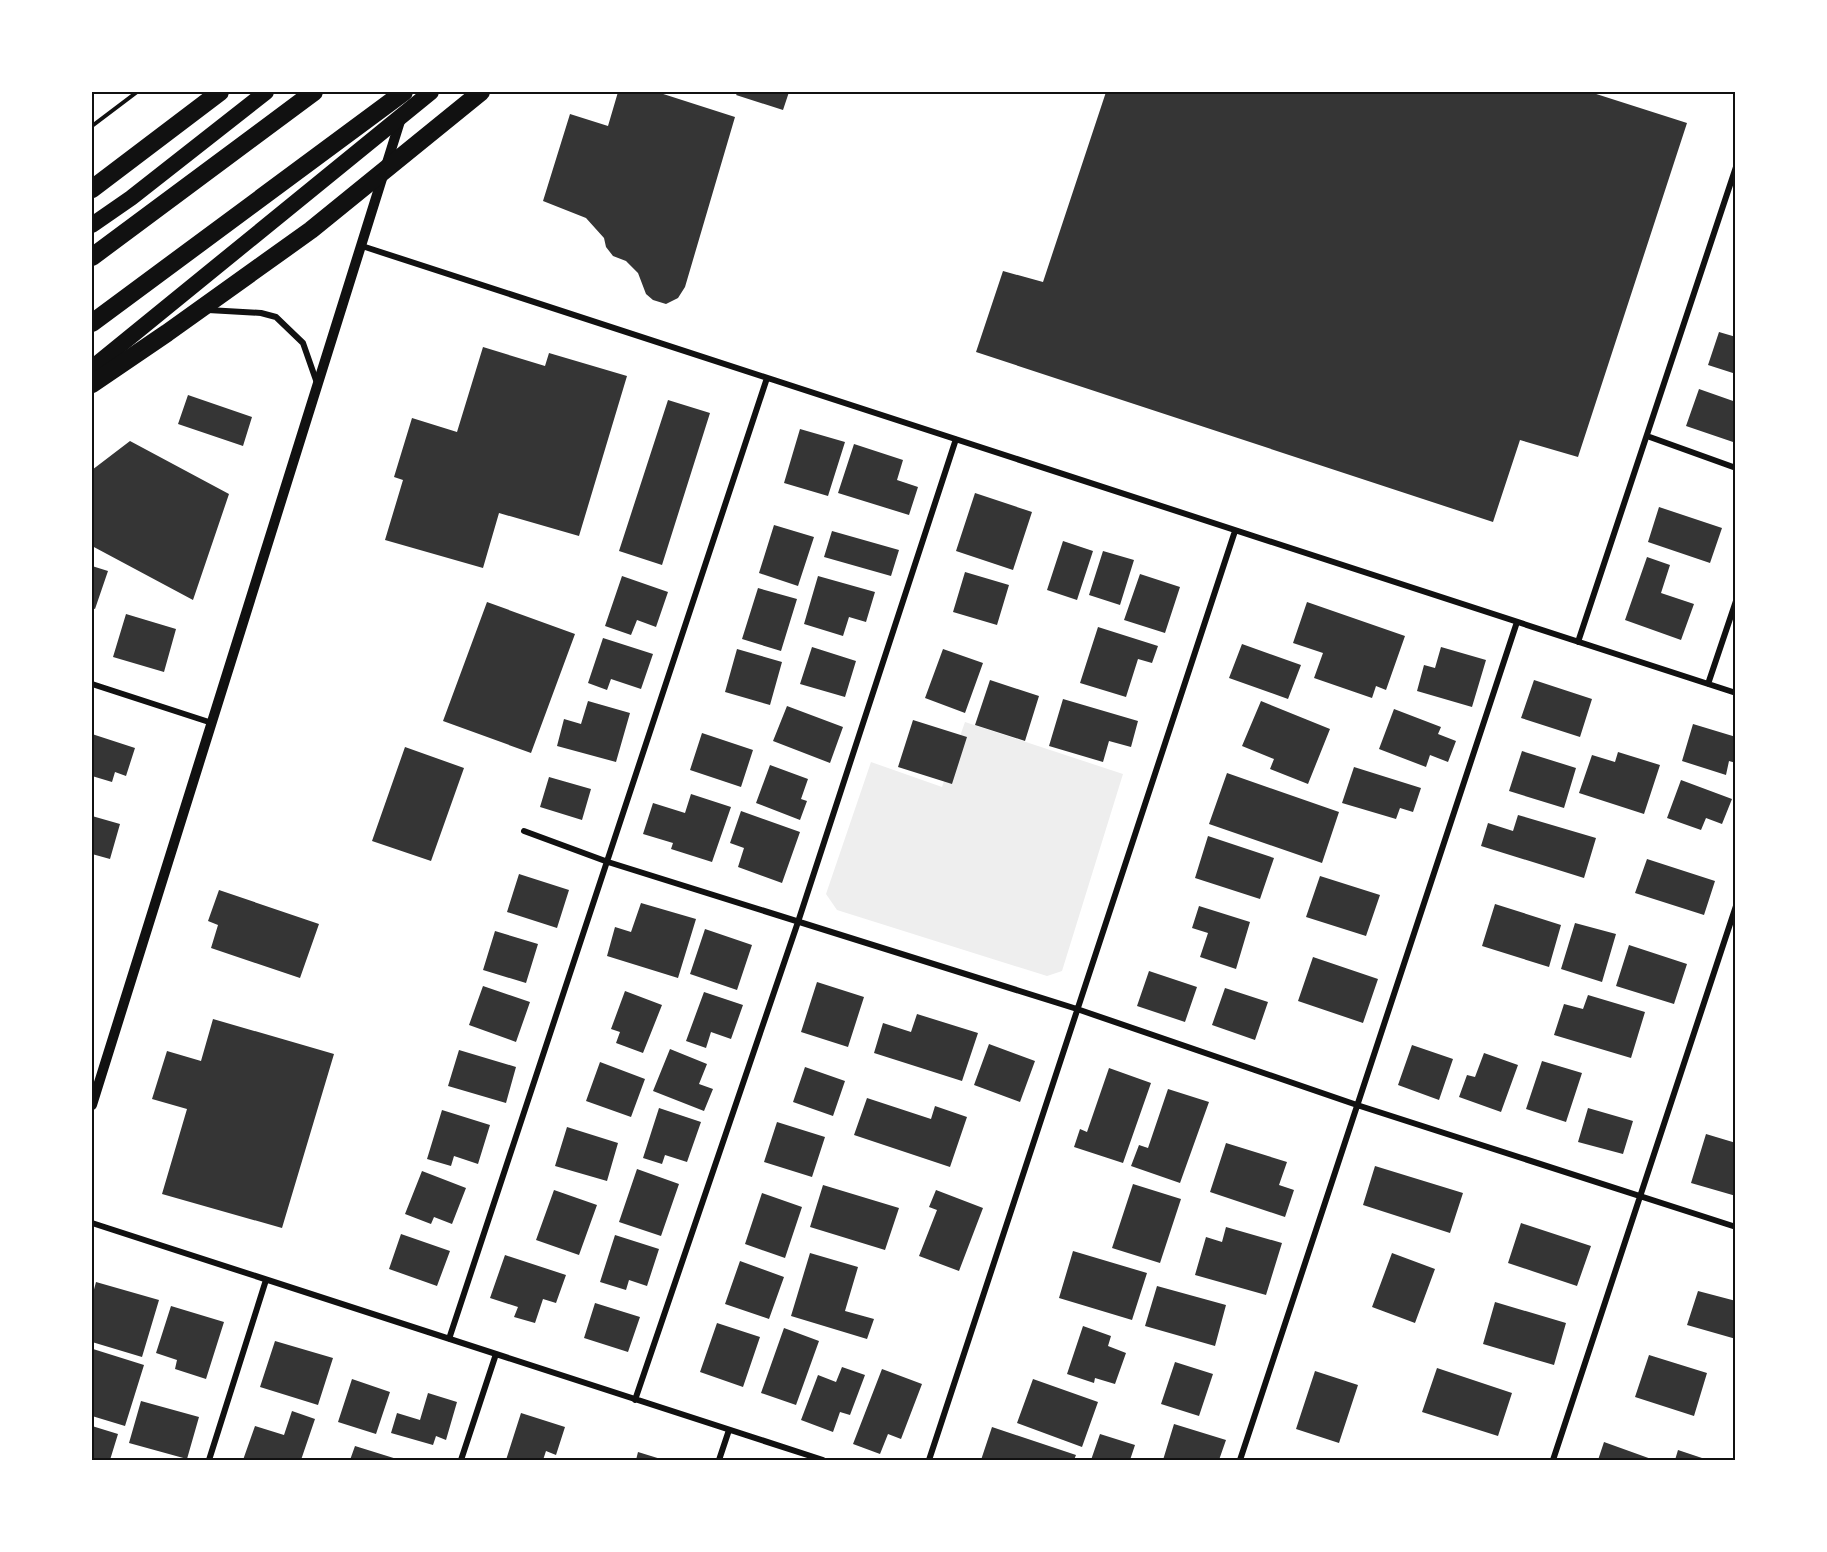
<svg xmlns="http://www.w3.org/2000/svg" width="1827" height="1552" font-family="Lato,sans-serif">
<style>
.green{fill:#eee}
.building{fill:#353535}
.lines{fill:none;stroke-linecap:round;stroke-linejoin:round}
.path{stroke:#111;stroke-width:4}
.minor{stroke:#111;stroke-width:6}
.tertiary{stroke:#111;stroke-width:10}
.trunk{stroke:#111;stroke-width:16}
.motorway{stroke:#111;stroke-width:18}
.neatline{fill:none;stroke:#111;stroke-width:2}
</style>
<rect width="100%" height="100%" fill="#fff"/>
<path class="green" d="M 965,722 L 1123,774 L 1062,971 L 1047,976 L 837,910 L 826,894 L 871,762 L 942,787 Z"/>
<path class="building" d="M 618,92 L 657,92 L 735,117 L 685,287 L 678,298 L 666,304 L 653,300 L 646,294 L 638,273 L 626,261 L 613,256 L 606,247 L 604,238 L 586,218 L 543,201 L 570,114 L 608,126 Z
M 738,92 L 789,92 L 783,110 L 736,95 Z
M 1106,92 L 1590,92 L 1687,123 L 1578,457 L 1520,440 L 1493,522 L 976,352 L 1003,271 L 1043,282 Z
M 1719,332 L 1736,337 L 1736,374 L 1708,365 Z
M 483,347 L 545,366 L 549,353 L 627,376 L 579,536 L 499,513 L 483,568 L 385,540 L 403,480 L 394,477 L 412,418 L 457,432 Z
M 1699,389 L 1736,402 L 1736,443 L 1686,426 Z
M 188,395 L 252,417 L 243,446 L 178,424 Z
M 668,400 L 710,413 L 662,565 L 619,551 Z
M 800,429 L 845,442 L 828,496 L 784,483 Z
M 130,441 L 229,494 L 193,600 L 92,546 L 92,470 Z
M 854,444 L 903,460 L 897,480 L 918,487 L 909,515 L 838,493 Z
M 975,493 L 1032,512 L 1013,570 L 956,551 Z
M 1659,507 L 1722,528 L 1710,563 L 1648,542 Z
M 774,525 L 814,537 L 798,586 L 759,573 Z
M 832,531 L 899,550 L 891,576 L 824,557 Z
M 1063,541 L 1093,551 L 1077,600 L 1047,590 Z
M 1103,551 L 1134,560 L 1120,605 L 1089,595 Z
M 1647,557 L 1670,565 L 1661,593 L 1694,604 L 1681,640 L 1625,620 Z
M 92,566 L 108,571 L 95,609 L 92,608 Z
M 965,572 L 1009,585 L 997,625 L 953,612 Z
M 1140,574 L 1180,587 L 1165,633 L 1124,620 Z
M 622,576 L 668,592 L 656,627 L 637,620 L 631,635 L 605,626 Z
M 818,576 L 875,592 L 866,622 L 849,617 L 843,636 L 804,624 Z
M 758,588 L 797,599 L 781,651 L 742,639 Z
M 487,602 L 575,634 L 531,753 L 443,721 Z
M 1307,602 L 1405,636 L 1386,690 L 1376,686 L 1372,698 L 1314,678 L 1323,653 L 1293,643 Z
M 126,614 L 176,629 L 164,672 L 113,657 Z
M 1098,627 L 1158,646 L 1152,663 L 1138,659 L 1126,697 L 1080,683 Z
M 603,638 L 653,654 L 641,689 L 611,679 L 607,690 L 588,683 Z
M 1242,644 L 1301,665 L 1288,699 L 1229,678 Z
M 812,647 L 856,661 L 845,697 L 800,684 Z
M 1441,647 L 1486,660 L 1472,707 L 1417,691 L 1424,665 L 1435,668 Z
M 737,649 L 782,662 L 770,705 L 725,692 Z
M 943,649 L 983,663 L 965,713 L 925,698 Z
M 990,680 L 1039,696 L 1025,741 L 975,725 Z
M 1534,680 L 1592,699 L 1580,737 L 1521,718 Z
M 1063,699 L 1138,721 L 1131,747 L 1109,741 L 1103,762 L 1049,746 Z
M 588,701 L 630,713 L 616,762 L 557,746 L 564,719 L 581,724 Z
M 1261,701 L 1330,729 L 1308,784 L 1270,769 L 1274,759 L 1242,746 Z
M 787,706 L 843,727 L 830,763 L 773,741 Z
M 1394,709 L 1441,727 L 1438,734 L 1456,741 L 1448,762 L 1430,755 L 1426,767 L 1379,749 Z
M 913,720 L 967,737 L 952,784 L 898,767 Z
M 1693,724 L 1736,737 L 1736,763 L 1729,761 L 1726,775 L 1682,761 Z
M 702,733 L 753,750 L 741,787 L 690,770 Z
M 92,734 L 135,748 L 126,776 L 115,772 L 112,782 L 92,776 Z
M 405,747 L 464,768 L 431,861 L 372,841 Z
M 1522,751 L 1576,768 L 1564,808 L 1509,791 Z
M 1618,752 L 1660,765 L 1644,814 L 1579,793 L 1592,755 L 1615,762 Z
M 770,765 L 808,779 L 801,799 L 807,801 L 800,820 L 756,803 Z
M 1354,767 L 1421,788 L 1413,812 L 1400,808 L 1396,819 L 1342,803 Z
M 1227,773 L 1339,812 L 1322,863 L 1209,824 Z
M 549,777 L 591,789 L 582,820 L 540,807 Z
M 1681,780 L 1732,799 L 1722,824 L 1706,818 L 1701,830 L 1667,818 Z
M 691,794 L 731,807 L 712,862 L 671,849 L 673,843 L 643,834 L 653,803 L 685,813 Z
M 741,811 L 800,832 L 782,883 L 738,867 L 744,848 L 730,843 Z
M 1518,815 L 1596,838 L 1584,878 L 1481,846 L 1488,823 L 1513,831 Z
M 92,816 L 120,824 L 110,859 L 92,854 Z
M 1208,836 L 1274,858 L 1260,899 L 1195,878 Z
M 1647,859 L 1715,881 L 1704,915 L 1635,893 Z
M 519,874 L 569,890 L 557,928 L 507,912 Z
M 1320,876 L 1380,895 L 1366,936 L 1306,917 Z
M 219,890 L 319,924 L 300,978 L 211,948 L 218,925 L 208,921 Z
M 641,903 L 696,919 L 678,978 L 607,956 L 615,927 L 631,932 Z
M 1495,904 L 1561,925 L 1549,967 L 1482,946 Z
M 1199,906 L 1250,922 L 1236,969 L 1200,957 L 1208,933 L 1192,928 Z
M 1575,923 L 1616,934 L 1602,982 L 1561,969 Z
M 705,929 L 752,945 L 737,990 L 690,974 Z
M 495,931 L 538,944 L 526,983 L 483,970 Z
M 1629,945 L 1687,964 L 1674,1004 L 1616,986 Z
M 1313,957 L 1378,979 L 1363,1023 L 1298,1001 Z
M 1149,971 L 1197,987 L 1185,1022 L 1137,1006 Z
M 817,982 L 864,997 L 848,1047 L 801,1032 Z
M 483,986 L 530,1002 L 516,1042 L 469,1025 Z
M 1225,988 L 1268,1002 L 1255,1040 L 1212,1025 Z
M 625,991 L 662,1005 L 643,1053 L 616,1043 L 620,1032 L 611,1029 Z
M 704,992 L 743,1005 L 731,1039 L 711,1032 L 706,1048 L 686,1041 Z
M 1588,995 L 1645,1012 L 1631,1058 L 1554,1035 L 1564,1004 L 1583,1009 Z
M 917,1014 L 978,1033 L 962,1081 L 874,1053 L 883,1023 L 911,1032 Z
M 213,1019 L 334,1054 L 282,1228 L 162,1194 L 187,1109 L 152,1099 L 167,1051 L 201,1061 Z
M 989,1044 L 1035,1061 L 1020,1102 L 974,1085 Z
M 1412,1045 L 1453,1059 L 1439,1100 L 1398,1085 Z
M 670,1049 L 707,1064 L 699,1084 L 713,1089 L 704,1111 L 653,1091 Z
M 459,1050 L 516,1067 L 506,1103 L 448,1086 Z
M 1484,1053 L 1518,1065 L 1501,1112 L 1459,1097 L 1467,1075 L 1475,1077 Z
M 1542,1061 L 1582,1073 L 1566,1122 L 1526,1109 Z
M 600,1062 L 645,1079 L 631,1117 L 586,1101 Z
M 805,1067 L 845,1081 L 833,1116 L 793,1102 Z
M 1109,1068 L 1151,1083 L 1123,1163 L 1074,1147 L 1080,1129 L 1087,1132 Z
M 1168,1089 L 1209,1102 L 1180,1183 L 1131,1166 L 1139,1145 L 1148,1148 Z
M 867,1098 L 931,1119 L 935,1106 L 967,1117 L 950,1167 L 854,1135 Z
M 659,1108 L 701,1122 L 687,1162 L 665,1155 L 662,1164 L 643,1158 Z
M 1588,1108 L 1633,1121 L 1623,1154 L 1578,1142 Z
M 442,1110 L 490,1125 L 478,1164 L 454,1156 L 451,1166 L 427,1159 Z
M 777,1122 L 825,1137 L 812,1177 L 764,1162 Z
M 567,1127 L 618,1143 L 607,1181 L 555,1166 Z
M 1706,1134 L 1736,1143 L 1736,1196 L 1691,1183 Z
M 1226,1143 L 1287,1162 L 1279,1185 L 1294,1190 L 1285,1217 L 1210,1192 Z
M 1375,1166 L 1463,1193 L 1450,1233 L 1363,1205 Z
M 637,1169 L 679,1184 L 661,1236 L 619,1222 Z
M 422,1171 L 466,1188 L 452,1224 L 434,1217 L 431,1224 L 405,1214 Z
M 1133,1184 L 1181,1199 L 1160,1263 L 1112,1248 Z
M 823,1185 L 899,1208 L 885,1250 L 810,1227 Z
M 554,1190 L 597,1205 L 579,1255 L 536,1240 Z
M 936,1190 L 983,1208 L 959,1271 L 919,1256 L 937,1210 L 929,1207 Z
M 762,1193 L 802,1207 L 785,1258 L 745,1244 Z
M 1521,1223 L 1591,1246 L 1577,1286 L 1508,1263 Z
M 1226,1227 L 1282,1243 L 1266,1295 L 1195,1275 L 1206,1237 L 1222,1242 Z
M 401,1234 L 450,1251 L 437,1286 L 389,1269 Z
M 615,1235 L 659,1249 L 647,1286 L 629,1280 L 626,1290 L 600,1282 Z
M 1073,1251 L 1147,1273 L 1132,1320 L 1059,1298 Z
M 810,1253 L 858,1267 L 845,1311 L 874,1319 L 867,1339 L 791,1316 Z
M 1392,1253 L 1435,1269 L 1415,1323 L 1372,1307 Z
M 505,1255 L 566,1275 L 556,1303 L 543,1299 L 535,1323 L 514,1317 L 518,1307 L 490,1298 Z
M 740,1261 L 784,1277 L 769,1319 L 725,1304 Z
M 96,1282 L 159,1300 L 142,1357 L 92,1342 L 92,1297 Z
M 1157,1286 L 1226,1305 L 1215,1346 L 1145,1326 Z
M 1698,1291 L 1736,1301 L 1736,1339 L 1687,1325 Z
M 1495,1302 L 1566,1323 L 1554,1365 L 1483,1344 Z
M 595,1303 L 640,1317 L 628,1352 L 584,1338 Z
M 171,1306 L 224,1322 L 206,1379 L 175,1369 L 177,1360 L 156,1353 Z
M 717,1323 L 760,1337 L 743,1387 L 700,1372 Z
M 1083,1326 L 1111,1336 L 1108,1346 L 1126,1353 L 1115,1384 L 1095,1378 L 1094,1383 L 1067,1374 Z
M 784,1328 L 819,1341 L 796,1405 L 761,1393 Z
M 275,1341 L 333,1358 L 318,1405 L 260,1387 Z
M 93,1349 L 144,1365 L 125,1426 L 92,1416 L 92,1355 Z
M 1649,1355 L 1707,1373 L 1694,1416 L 1635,1397 Z
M 1175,1362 L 1213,1374 L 1199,1416 L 1161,1404 Z
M 842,1367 L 865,1375 L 850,1415 L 840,1412 L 833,1432 L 801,1420 L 818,1375 L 836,1382 Z
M 1437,1368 L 1512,1393 L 1498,1436 L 1422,1412 Z
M 882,1369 L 922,1384 L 901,1439 L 888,1434 L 880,1454 L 853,1444 Z
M 1315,1371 L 1358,1385 L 1339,1443 L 1296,1429 Z
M 352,1379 L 390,1392 L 376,1434 L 338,1422 Z
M 1033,1379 L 1098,1402 L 1082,1447 L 1017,1423 Z
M 428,1393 L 457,1402 L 446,1440 L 436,1436 L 433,1445 L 391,1433 L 397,1413 L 420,1420 Z
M 141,1401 L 199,1417 L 187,1459 L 129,1443 Z
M 292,1411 L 315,1419 L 301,1460 L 243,1460 L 255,1426 L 284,1435 Z
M 521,1413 L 565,1427 L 556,1455 L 546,1451 L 543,1460 L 506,1460 Z
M 1174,1424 L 1226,1440 L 1219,1460 L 1163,1460 Z
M 92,1426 L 118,1434 L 110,1460 L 92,1460 Z
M 992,1427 L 1076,1455 L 1074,1460 L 981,1460 Z
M 1100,1434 L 1135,1445 L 1130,1460 L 1091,1460 Z
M 1604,1442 L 1654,1460 L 1598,1460 Z
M 355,1446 L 400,1460 L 350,1460 Z
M 1678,1450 L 1708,1460 L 1675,1460 Z
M 638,1452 L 664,1460 L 636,1460 Z"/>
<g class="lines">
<path class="path" d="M 92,126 L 137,92"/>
<path class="minor" d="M 362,246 L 1736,693
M 208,310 L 261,313 L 276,317 L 303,343 L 317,383
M 1647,436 L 1736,468
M 1578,642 L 1736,167
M 92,684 L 212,723
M 1708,684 L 1736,601
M 524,831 L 608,862 L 1077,1009 L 1357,1105 L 1736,1227
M 92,1223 L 823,1460
M 449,1339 L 767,378
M 635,1400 L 798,922 L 956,439
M 209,1460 L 266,1280
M 461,1460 L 496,1354
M 719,1460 L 729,1430
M 929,1460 L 1235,531
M 1240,1460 L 1517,622
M 1553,1460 L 1736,906"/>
<path class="tertiary" d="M 92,1105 L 401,118"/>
<path class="trunk" d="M 92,225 L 131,198 L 266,92
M 92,368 L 431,92"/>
<path class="motorway" d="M 92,189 L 220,92
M 92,257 L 314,92
M 92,323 L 404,92
M 92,384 L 167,333 L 311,230 L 481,92"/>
</g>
<rect width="1827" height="1552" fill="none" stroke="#ffffff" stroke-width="186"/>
<rect x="93" y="93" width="1641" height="1366" class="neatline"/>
</svg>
